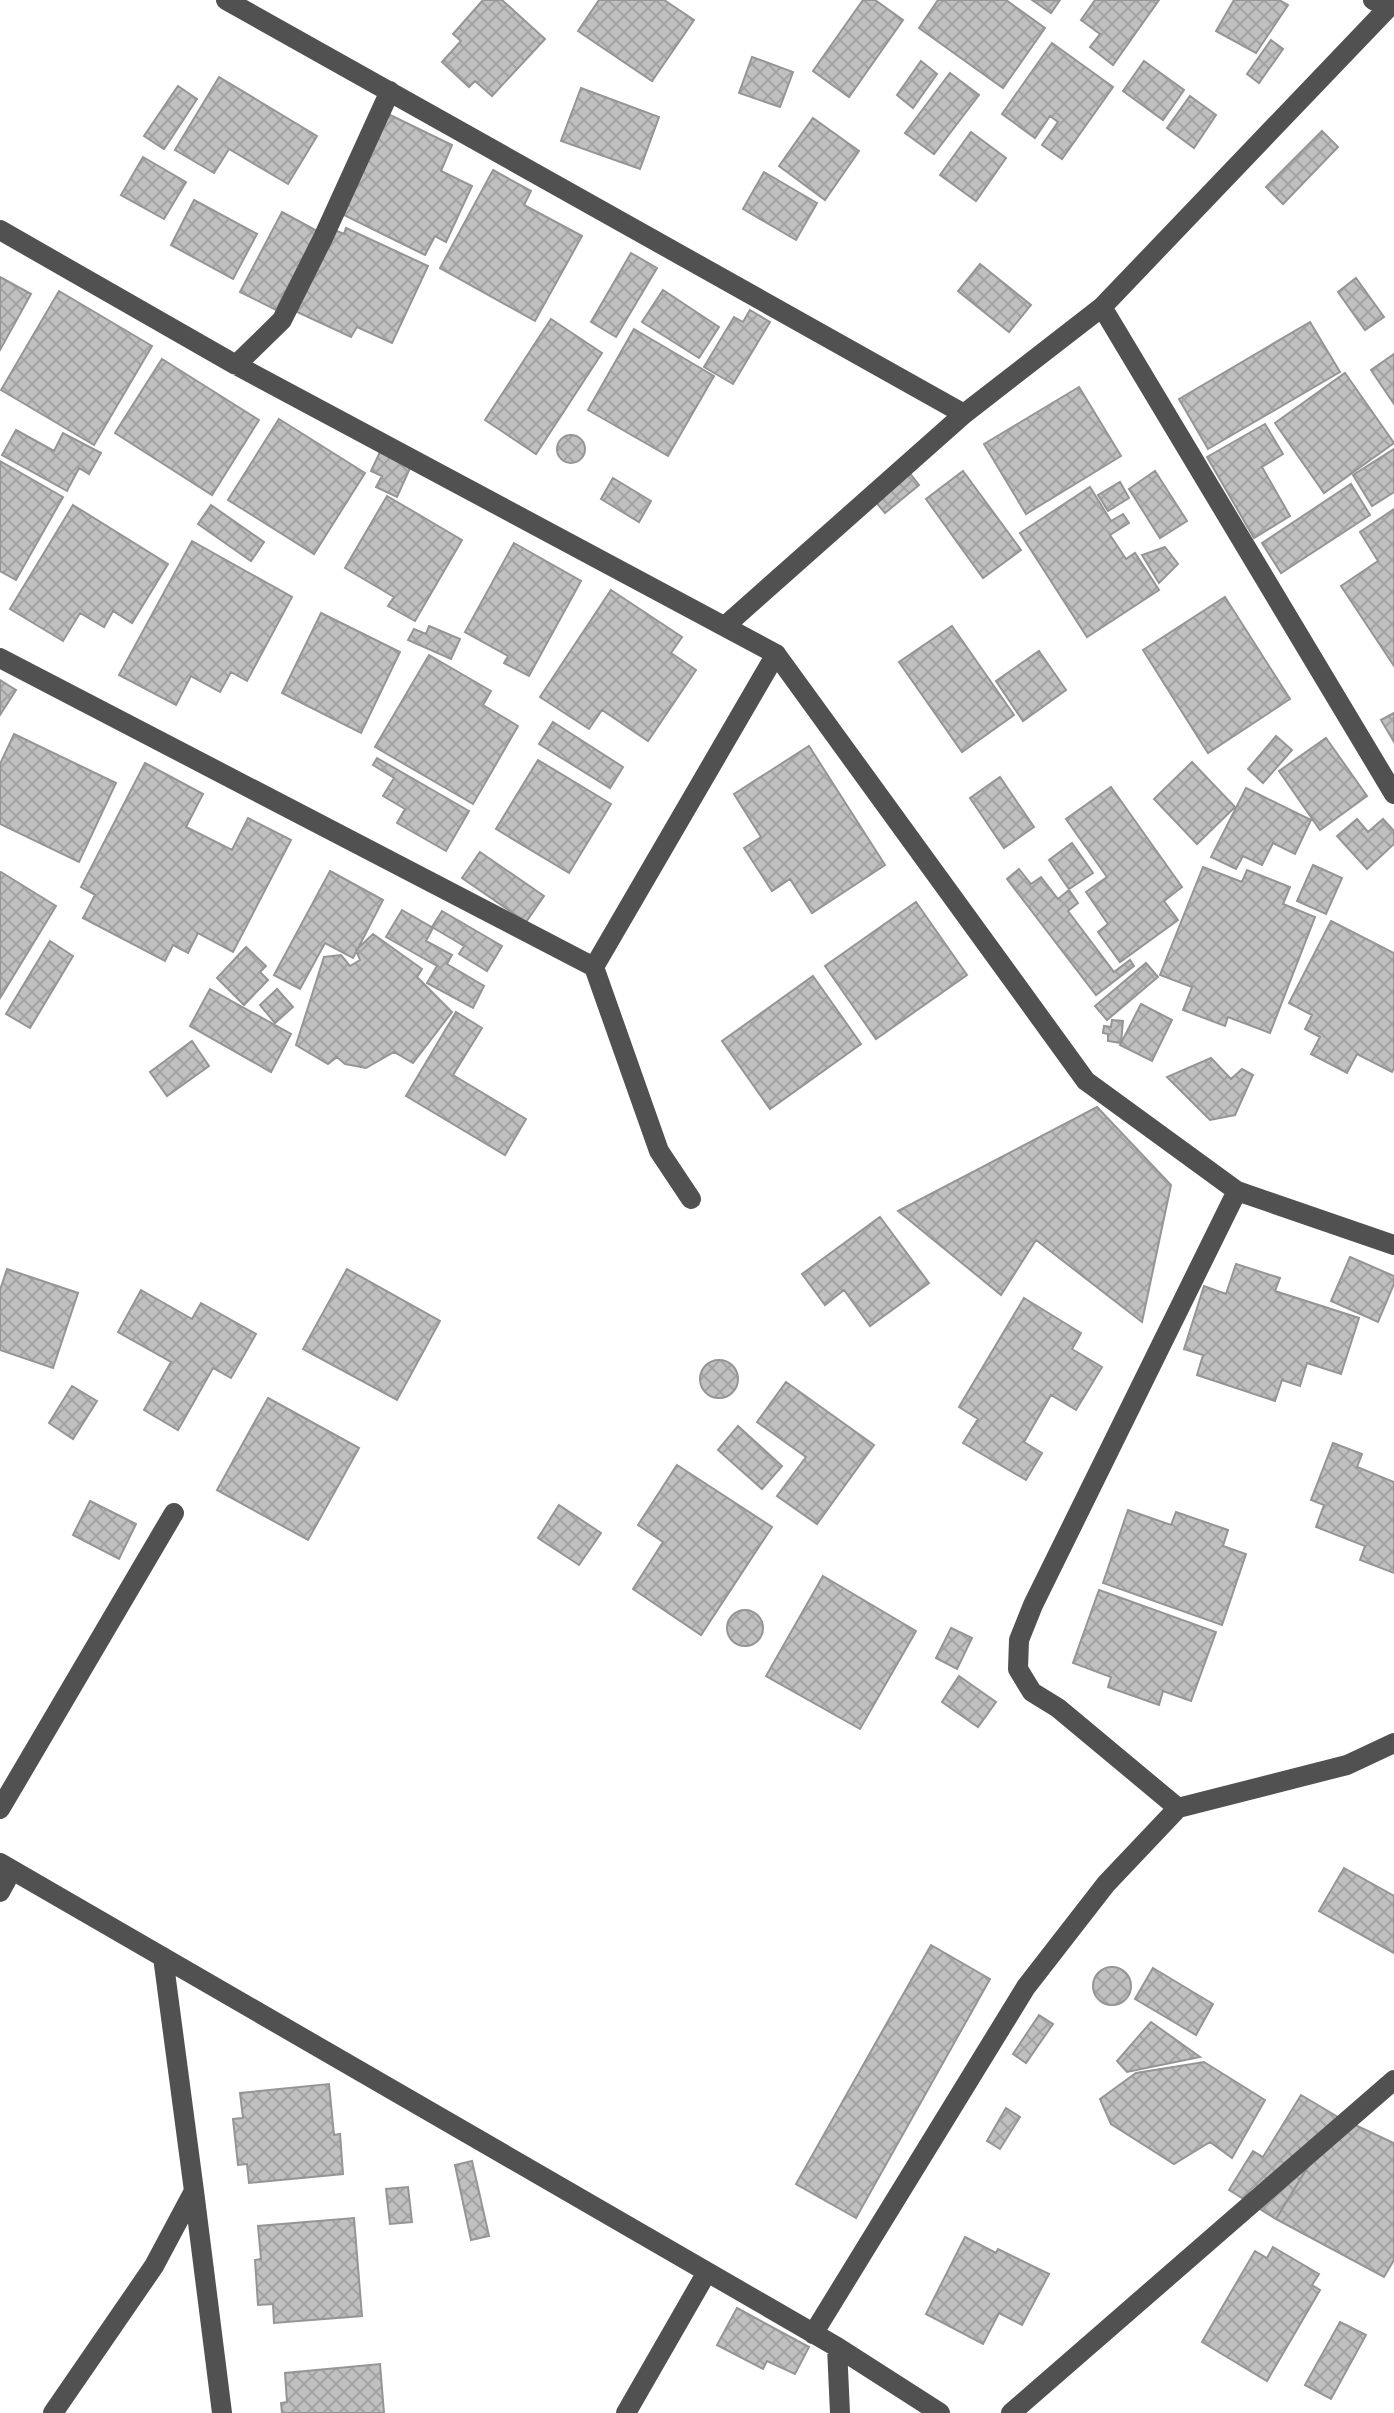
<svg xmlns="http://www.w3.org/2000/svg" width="1394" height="2413" font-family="Lato,sans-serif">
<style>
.building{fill:url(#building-cross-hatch);stroke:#959595;stroke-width:2}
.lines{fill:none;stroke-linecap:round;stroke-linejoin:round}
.minor{stroke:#515151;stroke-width:20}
</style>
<defs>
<pattern id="building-cross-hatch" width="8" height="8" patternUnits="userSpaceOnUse" patternTransform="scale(2)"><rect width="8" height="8" fill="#c0c0c0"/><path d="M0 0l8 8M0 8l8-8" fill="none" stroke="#a3a3a3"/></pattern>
</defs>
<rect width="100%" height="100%" fill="#fff"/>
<path class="building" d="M 483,0 L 502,0 L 545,39 L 492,96 L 475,81 L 469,87 L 442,62 L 461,41 L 453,34 Z
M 599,0 L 664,0 L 694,20 L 652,81 L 578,31 Z
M 863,0 L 875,0 L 903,20 L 849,97 L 813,71 Z
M 938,0 L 1006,0 L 1045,28 L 1003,88 L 919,28 Z
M 1032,0 L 1060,0 L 1051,13 Z
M 1095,0 L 1159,0 L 1113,65 L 1090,47 L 1100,34 L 1081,20 Z
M 1234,0 L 1279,0 L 1288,5 L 1256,53 L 1216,31 Z
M 1271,40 L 1283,49 L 1259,83 L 1247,74 Z
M 1052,43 L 1113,87 L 1062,159 L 1042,145 L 1058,122 L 1050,116 L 1035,138 L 1002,114 Z
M 752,57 L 793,72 L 780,107 L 739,93 Z
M 921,61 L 937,74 L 913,108 L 897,95 Z
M 1144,61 L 1184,90 L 1163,120 L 1123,91 Z
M 950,73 L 979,95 L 934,154 L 905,133 Z
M 219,77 L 317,136 L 288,184 L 229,149 L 214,173 L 175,150 Z
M 178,86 L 197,99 L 164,149 L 144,136 Z
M 581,88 L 659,117 L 640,169 L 561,141 Z
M 1190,96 L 1216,115 L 1194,148 L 1167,128 Z
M 388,114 L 452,145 L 441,171 L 472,186 L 446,242 L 435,236 L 425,255 L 340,213 Z
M 813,118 L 859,151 L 825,200 L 779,166 Z
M 1322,131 L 1338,147 L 1283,204 L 1266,187 Z
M 971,132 L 1006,158 L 976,201 L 940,175 Z
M 143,157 L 186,182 L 164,219 L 121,195 Z
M 493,170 L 531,191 L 524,205 L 582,236 L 535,321 L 440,268 Z
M 764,172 L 817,203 L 796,240 L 743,209 Z
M 194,200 L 257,234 L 233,279 L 171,245 Z
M 282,212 L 317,231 L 276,310 L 240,292 Z
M 346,228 L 428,266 L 392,343 L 357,327 L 351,337 L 295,311 L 332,229 L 344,234 Z
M 631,253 L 657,268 L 616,337 L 591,322 Z
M 980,264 L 1031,305 L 1009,332 L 958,291 Z
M 0,277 L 31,294 L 0,350 Z
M 1356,278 L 1384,317 L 1365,330 L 1338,292 Z
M 663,290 L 719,327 L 699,358 L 642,322 Z
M 59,291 L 152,346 L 94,445 L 1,390 Z
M 750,310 L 770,322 L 733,384 L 704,367 L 734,317 L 743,322 Z
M 551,319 L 602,353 L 536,454 L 485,420 Z
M 1310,322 L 1340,372 L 1208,449 L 1179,399 Z
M 634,329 L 714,376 L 668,456 L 588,410 Z
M 1394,354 L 1394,404 L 1371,370 Z
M 162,359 L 259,420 L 212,495 L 115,433 Z
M 1345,373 L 1394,443 L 1324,493 L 1275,423 Z
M 1079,387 L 1121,456 L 1026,514 L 984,444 Z
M 279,419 L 365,473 L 314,554 L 228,500 Z
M 1265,424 L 1283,454 L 1262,467 L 1290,516 L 1254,538 L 1207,457 Z
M 16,430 L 54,451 L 63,433 L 101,453 L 89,474 L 79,468 L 67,491 L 2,455 Z
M557 449a14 14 0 1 1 28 0a14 14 0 1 1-28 0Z
M 1394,449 L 1394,492 L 1372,506 L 1353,475 Z
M 380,452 L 411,466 L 397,497 L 376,487 L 382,476 L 371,471 Z
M 0,461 L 63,497 L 16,580 L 0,571 Z
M 963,471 L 1021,550 L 983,578 L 926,499 Z
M 1155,471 L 1187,521 L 1160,538 L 1129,489 Z
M 909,472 L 919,485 L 885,513 L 875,501 Z
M 613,478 L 651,501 L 639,522 L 601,499 Z
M 1120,482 L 1129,498 L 1108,511 L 1098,495 Z
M 1351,484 L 1370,515 L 1281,573 L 1262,543 Z
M 1090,487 L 1111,521 L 1123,514 L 1129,523 L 1110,535 L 1126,559 L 1135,553 L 1159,590 L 1087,637 L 1020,533 Z
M 387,496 L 462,540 L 415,621 L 388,606 L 394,597 L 345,568 Z
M 73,505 L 168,564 L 132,623 L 113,611 L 104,627 L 80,613 L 63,641 L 10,609 Z
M 211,505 L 264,542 L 251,561 L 198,524 Z
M 1394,509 L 1394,666 L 1341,586 L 1378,561 L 1360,532 Z
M 192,541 L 292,597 L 247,681 L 231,672 L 220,692 L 191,676 L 176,705 L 119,675 Z
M 514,543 L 581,581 L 529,676 L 504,663 L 508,656 L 465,632 Z
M 1165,547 L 1178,564 L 1159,583 L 1142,555 Z
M 611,590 L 682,637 L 671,653 L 696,670 L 648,741 L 602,710 L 589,729 L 540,697 Z
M 1225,597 L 1290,699 L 1208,753 L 1143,650 Z
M 321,613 L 400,652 L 361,733 L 282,693 Z
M 429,626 L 460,639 L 451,659 L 408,640 L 414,629 L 426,634 Z
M 952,626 L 1014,715 L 962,752 L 899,662 Z
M 1039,651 L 1066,690 L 1023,721 L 996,681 Z
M 429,655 L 491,691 L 483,705 L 518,726 L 473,804 L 375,747 Z
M 0,680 L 16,690 L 0,715 Z
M 1394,713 L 1394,742 L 1381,720 Z
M 553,722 L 623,767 L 610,788 L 539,744 Z
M 14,734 L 116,783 L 79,862 L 0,824 L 0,764 Z
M 1276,736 L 1292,750 L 1263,783 L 1248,769 Z
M 1326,738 L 1367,796 L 1320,830 L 1279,771 Z
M 809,746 L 885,865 L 812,913 L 790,879 L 772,891 L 744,848 L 761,837 L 734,794 Z
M 377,758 L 469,811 L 446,851 L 397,823 L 405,809 L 383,796 L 394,778 L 373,765 Z
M 538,760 L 611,804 L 569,873 L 496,829 Z
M 1192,762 L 1235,807 L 1197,844 L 1154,799 Z
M 145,763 L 203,794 L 186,827 L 232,850 L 248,818 L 291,840 L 233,952 L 198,933 L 188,953 L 173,945 L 165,961 L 83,918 L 95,895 L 81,887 Z
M 1000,777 L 1034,827 L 1004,848 L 970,798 Z
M 1111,787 L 1182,887 L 1164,901 L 1178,920 L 1120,962 L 1098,932 L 1108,924 L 1086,892 L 1107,877 L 1066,819 Z
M 1246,788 L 1311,820 L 1295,854 L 1273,843 L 1262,865 L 1243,856 L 1236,869 L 1211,857 Z
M 1357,819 L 1368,832 L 1383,819 L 1394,831 L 1394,844 L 1367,869 L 1337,836 Z
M 1072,843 L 1093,873 L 1069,889 L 1049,860 Z
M 480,852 L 544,896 L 526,922 L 462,878 Z
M 1313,865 L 1342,878 L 1326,914 L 1297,901 Z
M 1203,867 L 1242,882 L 1247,870 L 1290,887 L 1283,904 L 1315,917 L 1270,1033 L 1228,1017 L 1225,1026 L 1183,1010 L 1192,987 L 1160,975 Z
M 1019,869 L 1031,884 L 1041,877 L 1058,899 L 1069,890 L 1078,903 L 1068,911 L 1114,972 L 1130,960 L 1134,966 L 1096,995 L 1007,879 Z
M 330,871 L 383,900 L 353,958 L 325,943 L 300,989 L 274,975 Z
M 1,872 L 56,906 L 0,998 L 0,873 Z
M 916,902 L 967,975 L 876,1039 L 825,966 Z
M 402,910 L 433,928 L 426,941 L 452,955 L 447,964 L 484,986 L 473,1008 L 427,983 L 437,966 L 386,937 Z
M 442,911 L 502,946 L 487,971 L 459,954 L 464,946 L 432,927 Z
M 1331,921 L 1394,953 L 1394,1068 L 1392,1072 L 1357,1054 L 1347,1073 L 1311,1054 L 1320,1037 L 1305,1029 L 1312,1015 L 1289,1003 Z
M 373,934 L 422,969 L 417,977 L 452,1012 L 413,1063 L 394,1052 L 366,1068 L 345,1064 L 337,1057 L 328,1064 L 296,1045 L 324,957 L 341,955 L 350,966 L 360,960 L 356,950 Z
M 50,941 L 73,956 L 30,1028 L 6,1014 Z
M 246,947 L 266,966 L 260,972 L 268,980 L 244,1005 L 217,978 Z
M 1146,963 L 1158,977 L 1107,1020 L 1095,1006 Z
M 813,976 L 861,1044 L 770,1109 L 722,1041 Z
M 210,989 L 291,1034 L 271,1072 L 190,1026 Z
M 277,989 L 293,1007 L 275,1023 L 260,1005 Z
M 1141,1004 L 1172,1020 L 1152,1061 L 1120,1045 Z
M 456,1012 L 482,1028 L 453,1075 L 526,1119 L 505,1155 L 406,1096 Z
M 1112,1020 L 1123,1021 L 1121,1043 L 1108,1041 L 1108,1034 L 1103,1033 L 1104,1026 L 1111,1027 Z
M 192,1041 L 209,1066 L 167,1096 L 150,1072 Z
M 1211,1058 L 1231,1079 L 1242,1069 L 1253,1075 L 1235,1115 L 1210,1120 L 1167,1077 Z
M 1097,1107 L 1171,1185 L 1142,1322 L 1036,1240 L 1001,1295 L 898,1211 Z
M 880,1217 L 929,1283 L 870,1326 L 844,1290 L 825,1305 L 802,1274 Z
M 1350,1257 L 1394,1276 L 1394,1284 L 1378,1322 L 1331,1301 Z
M 1236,1264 L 1280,1278 L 1275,1291 L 1359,1318 L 1341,1374 L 1307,1363 L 1300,1386 L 1282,1380 L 1275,1401 L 1197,1375 L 1203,1355 L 1184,1349 L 1204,1286 L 1226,1294 Z
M 7,1269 L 78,1293 L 53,1368 L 0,1350 L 0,1290 Z
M 347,1269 L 440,1321 L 397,1400 L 303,1349 Z
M 141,1290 L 192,1319 L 201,1303 L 256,1334 L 231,1378 L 213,1368 L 178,1430 L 144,1410 L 171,1362 L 118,1332 Z
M 1024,1298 L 1081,1333 L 1072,1349 L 1102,1367 L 1076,1410 L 1051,1395 L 1024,1442 L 1042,1453 L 1026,1480 L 963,1443 L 978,1419 L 959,1407 Z
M700 1379a19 19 0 1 1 38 0a19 19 0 1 1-38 0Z
M 786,1382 L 874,1445 L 817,1524 L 777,1496 L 806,1457 L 757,1422 Z
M 72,1386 L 97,1401 L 73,1439 L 49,1423 Z
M 268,1398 L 359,1448 L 308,1540 L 217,1490 Z
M 738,1426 L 782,1466 L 762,1489 L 718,1450 Z
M 1333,1443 L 1362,1454 L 1357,1467 L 1394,1482 L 1394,1573 L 1360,1560 L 1365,1546 L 1316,1527 L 1324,1505 L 1311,1500 Z
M 677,1465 L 772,1527 L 701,1635 L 633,1589 L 663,1542 L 638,1525 Z
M 90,1501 L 136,1524 L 119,1559 L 73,1535 Z
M 559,1505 L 601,1533 L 579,1565 L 538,1538 Z
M 1128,1510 L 1171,1525 L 1176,1512 L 1228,1530 L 1223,1546 L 1246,1554 L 1222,1625 L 1103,1583 Z
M 823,1576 L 916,1631 L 860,1729 L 766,1676 Z
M 1099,1590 L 1216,1632 L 1191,1701 L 1163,1691 L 1159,1705 L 1108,1687 L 1111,1677 L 1073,1663 Z
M727 1628a18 18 0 1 1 36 0a18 18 0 1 1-36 0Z
M 951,1628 L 972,1638 L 957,1669 L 936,1658 Z
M 959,1676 L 996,1702 L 978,1727 L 942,1702 Z
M 1344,1868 L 1394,1896 L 1394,1953 L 1319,1911 Z
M 931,1945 L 990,1979 L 856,2218 L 796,2184 Z
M1093 1986a19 19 0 1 1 38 0a19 19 0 1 1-38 0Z
M 1153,1968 L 1213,2004 L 1196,2035 L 1135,1999 Z
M 1039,2015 L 1053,2024 L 1026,2063 L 1013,2054 Z
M 1151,2022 L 1200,2057 L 1127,2072 L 1117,2061 Z
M 1204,2062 L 1265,2100 L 1232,2158 L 1210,2142 L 1174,2164 L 1111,2124 L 1100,2099 L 1136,2073 Z
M 329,2084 L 334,2135 L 340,2134 L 343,2174 L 249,2183 L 247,2164 L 238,2165 L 233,2119 L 243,2118 L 240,2093 Z
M 1301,2095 L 1338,2117 L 1276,2219 L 1229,2190 L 1253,2151 L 1263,2157 Z
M 1006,2108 L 1020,2117 L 1000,2149 L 987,2141 Z
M 1338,2117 L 1394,2143 L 1394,2260 L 1384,2277 L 1276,2219 Z
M 472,2161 L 489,2236 L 471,2240 L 455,2165 Z
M 408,2187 L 412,2222 L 390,2224 L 386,2189 Z
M 354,2218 L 362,2316 L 274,2323 L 273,2304 L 258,2305 L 255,2260 L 261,2259 L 258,2226 Z
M 965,2237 L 996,2253 L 998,2249 L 1049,2274 L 1022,2325 L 999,2313 L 983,2344 L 926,2314 Z
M 1273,2247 L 1319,2274 L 1312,2285 L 1320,2290 L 1267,2381 L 1202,2342 L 1255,2251 L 1267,2258 Z
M 737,2308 L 809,2347 L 795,2374 L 767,2361 L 763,2369 L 717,2345 Z
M 1340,2322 L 1366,2335 L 1331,2399 L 1305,2385 Z
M 380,2364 L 384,2413 L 282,2413 L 281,2403 L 287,2402 L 285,2373 Z"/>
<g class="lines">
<path class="minor" d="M 226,0 L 964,414
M 0,230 L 236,365 L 776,654 L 1086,1081 L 1237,1191 L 1394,1245
M 1102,307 L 1394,794
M 236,365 L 282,320 L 323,238 L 390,91
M 725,626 L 964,414 L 1102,307 L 1388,8 L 1373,0
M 0,658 L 594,967 L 659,1151 L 691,1199
M 594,967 L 776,654
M 1178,1808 L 1058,1708 L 1032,1692 L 1018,1669 L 1019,1640 L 1033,1605 L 1237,1191
M 0,1809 L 174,1513
M 0,1863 L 837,2347 L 940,2413
M 0,1892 L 12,1870
M 194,2191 L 222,2413
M 813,2334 L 1026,1987 L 1106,1884 L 1178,1808 L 1347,1765 L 1394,1743
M 837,2347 L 840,2413
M 53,2413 L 154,2266 L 194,2191 L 163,1957
M 626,2413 L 707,2272
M 1011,2413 L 1394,2080"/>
</g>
</svg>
